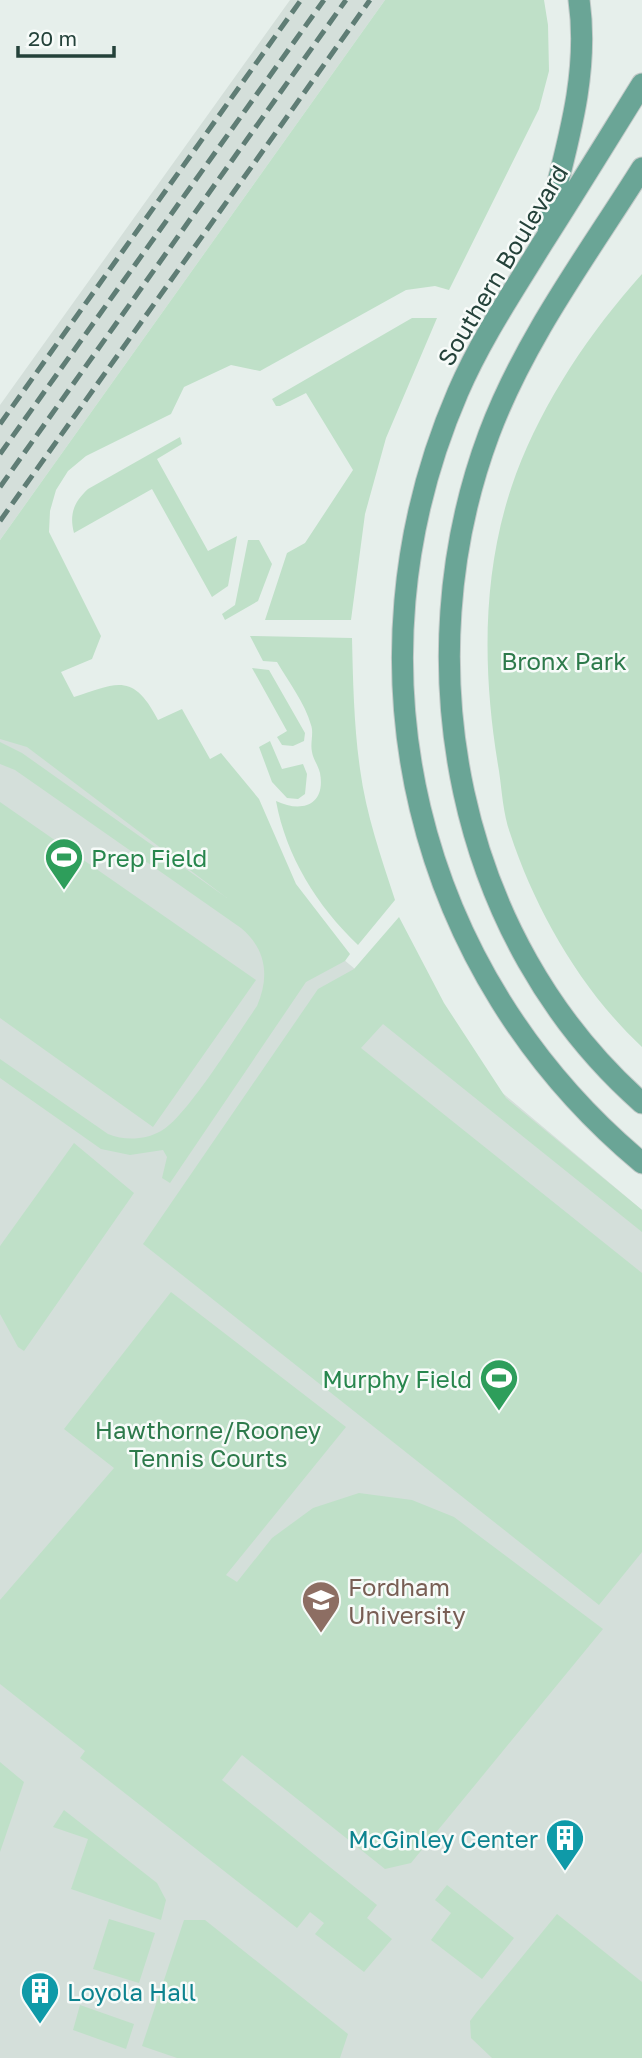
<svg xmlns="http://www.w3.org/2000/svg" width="642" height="2058" font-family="'Golos Text',sans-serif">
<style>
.built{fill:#d4dfda}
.green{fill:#bfe0c8}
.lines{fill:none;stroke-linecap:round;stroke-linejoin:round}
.primary-casing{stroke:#c2cac8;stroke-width:23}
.primary{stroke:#6aa596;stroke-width:21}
.rail{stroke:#5f7d75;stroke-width:5;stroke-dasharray:14 7;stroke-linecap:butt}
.labels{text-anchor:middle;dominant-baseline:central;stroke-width:5;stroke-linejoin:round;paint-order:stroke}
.street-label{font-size:24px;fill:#24423a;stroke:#f7fbf9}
.park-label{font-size:24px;fill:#2d7a4b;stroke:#f7fbf9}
.leisure-label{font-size:24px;fill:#27864d;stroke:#f7fbf9;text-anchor:start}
.education-label{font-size:24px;fill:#785e54;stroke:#f7fbf9;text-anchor:start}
.culture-label{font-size:24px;fill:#0d838f;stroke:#f7fbf9;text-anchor:end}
</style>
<rect width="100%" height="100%" fill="#e6efeb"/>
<path class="built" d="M 290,0 L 385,0 L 0,540 L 0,405 Z
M 0,671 L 642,1210 L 642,2058 L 0,2058 Z"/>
<path class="green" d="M 385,0 L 544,0 L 548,25 L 549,71 L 539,109 L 449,290 L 435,286 L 406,290 L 260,371 L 231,365 L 184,387 L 171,414 L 86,456 L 68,471 L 56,490 L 50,511 L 49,532 L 101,636 L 92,659 L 61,672 L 74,697 C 117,683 133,672 158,720 L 182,709 L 210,759 L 221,753 L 259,799 L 296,884 L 350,954 L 345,961 L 306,982 L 170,1183 L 162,1178 L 167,1157 L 163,1150 L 130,1155 L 101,1149 L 0,1078 L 0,1059 L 108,1134 C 125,1141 145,1140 161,1131 C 186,1118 238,1033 257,1006 C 270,976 266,949 241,928 L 15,770 L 0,764 L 0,742 L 22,753 L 227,898 L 27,747 L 0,739 L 0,540 Z
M 642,274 L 642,1047 C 582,991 536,912 510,833 C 503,814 502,791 499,771 C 482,672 481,569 516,474 C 544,400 590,332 642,274 Z
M 412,318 L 437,318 L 386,438 L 365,514 L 351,620 L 265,620 L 287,553 L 305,543 L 353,470 L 306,393 L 280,406 L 276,406 L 272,399 Z
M 180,437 L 182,444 L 157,459 L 208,551 L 237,536 L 228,586 L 212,597 L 152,489 L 74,533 C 69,514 74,502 88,489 Z
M 248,540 L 259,540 L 272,564 L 258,601 L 225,620 L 222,614 L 235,605 Z
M 250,636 L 352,638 C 353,682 354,726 360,769 C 366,814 381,857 395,900 L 358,945 C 317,906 286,856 276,801 C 301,813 326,806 320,773 C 318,765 313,759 312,752 C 310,743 314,733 311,725 C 305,703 288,681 277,662 L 263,661 Z
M 252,668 L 269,670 L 305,733 L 304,741 L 293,746 L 282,745 L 277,737 L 287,731 Z
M 270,741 L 282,769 L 303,764 L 307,774 L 305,794 L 298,799 L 287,798 L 272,782 L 259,747 Z
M 0,802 L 256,980 L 153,1127 L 0,1018 Z
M 399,917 L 444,1003 L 506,1098 L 642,1210 L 642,1232 L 383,1024 L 361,1048 L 642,1273 L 642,1552 L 599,1605 L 143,1244 L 318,989 L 354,969 Z
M 74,1143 L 134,1193 L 24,1351 L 18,1347 L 0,1314 L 0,1246 Z
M 171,1292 L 346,1427 L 226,1575 L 237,1582 L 272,1538 L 313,1508 L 359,1493 L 412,1500 L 454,1517 L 603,1629 L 411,1863 L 385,1869 L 242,1755 L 222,1780 L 377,1905 L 367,1918 L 392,1939 L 364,1972 L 315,1934 L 324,1923 L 310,1912 L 297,1928 L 80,1758 L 85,1751 L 0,1684 L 0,1600 L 114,1468 L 64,1429 Z
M 0,1762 L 24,1782 L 0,1852 Z
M 64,1810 L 157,1883 L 166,1900 L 161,1920 L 71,1889 L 88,1839 L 53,1827 Z
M 447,1885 L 514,1938 L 482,1979 L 431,1940 L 451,1913 L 435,1900 Z
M 557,1914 L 642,1982 L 642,2058 L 492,2058 L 471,2038 L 470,2021 L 476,2013 Z
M 109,1919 L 155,1933 L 139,1983 L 93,1969 Z
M 184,1920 L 205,1920 L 348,2034 L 340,2058 L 177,2058 L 142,2046 Z
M 80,2005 L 134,2024 L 126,2049 L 73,2030 Z"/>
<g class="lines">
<g class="primary-casing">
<path id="primary" d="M 642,84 C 609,137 576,191 542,244 C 512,293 481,339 458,392 C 340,665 414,973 642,1163
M 642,168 C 588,254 525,338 489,434 C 404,662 456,939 642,1103
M 547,225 C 565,151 590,77 579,0"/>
</g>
<use href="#primary" class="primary"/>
<path class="rail" d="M 0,424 L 301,0
M 0,454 L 324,0
M 0,487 L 346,0
M 0,521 L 370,0"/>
</g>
<defs>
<g id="stadium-pin" transform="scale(2.0125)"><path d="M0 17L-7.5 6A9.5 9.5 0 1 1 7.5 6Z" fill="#2e9e5b" stroke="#f7fbf9"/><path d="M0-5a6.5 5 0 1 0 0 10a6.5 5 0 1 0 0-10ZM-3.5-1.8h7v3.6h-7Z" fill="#fff"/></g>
<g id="university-pin" transform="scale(2.0125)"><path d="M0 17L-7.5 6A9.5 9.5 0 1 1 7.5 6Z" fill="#8d6e63" stroke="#f7fbf9"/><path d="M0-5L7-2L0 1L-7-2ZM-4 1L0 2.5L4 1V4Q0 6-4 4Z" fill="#fff"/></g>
<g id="building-pin" transform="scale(2.0125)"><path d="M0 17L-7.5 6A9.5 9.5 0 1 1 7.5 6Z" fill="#0f9aa8" stroke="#f7fbf9"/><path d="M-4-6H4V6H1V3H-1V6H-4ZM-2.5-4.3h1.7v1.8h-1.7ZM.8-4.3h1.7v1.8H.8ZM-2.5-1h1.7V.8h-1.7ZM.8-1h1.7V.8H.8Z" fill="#fff"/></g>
</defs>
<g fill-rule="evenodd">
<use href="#stadium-pin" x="64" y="857"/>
<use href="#stadium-pin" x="499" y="1378"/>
<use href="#university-pin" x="321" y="1600"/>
<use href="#building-pin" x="565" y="1838"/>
<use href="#building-pin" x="40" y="1991"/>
</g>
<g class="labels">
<g class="street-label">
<text transform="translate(502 265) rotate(-59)">Southern Boulevard</text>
</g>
<g class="park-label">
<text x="564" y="660">Bronx Park</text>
<text x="208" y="1429">Hawthorne/Rooney<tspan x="208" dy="28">Tennis Courts</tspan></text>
</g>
<g class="leisure-label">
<text x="91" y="857">Prep Field</text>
<text x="472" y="1378" text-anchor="end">Murphy Field</text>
</g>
<g class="education-label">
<text x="348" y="1586">Fordham<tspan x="348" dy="28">University</tspan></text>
</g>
<g class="culture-label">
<text x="538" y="1838">McGinley Center</text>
<text x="67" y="1991" text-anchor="start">Loyola Hall</text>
</g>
</g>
<path d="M18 46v10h96v-10" fill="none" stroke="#24423a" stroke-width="3.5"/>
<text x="28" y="46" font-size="21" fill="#24423a" stroke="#f7fbf9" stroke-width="5" paint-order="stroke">20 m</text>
</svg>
